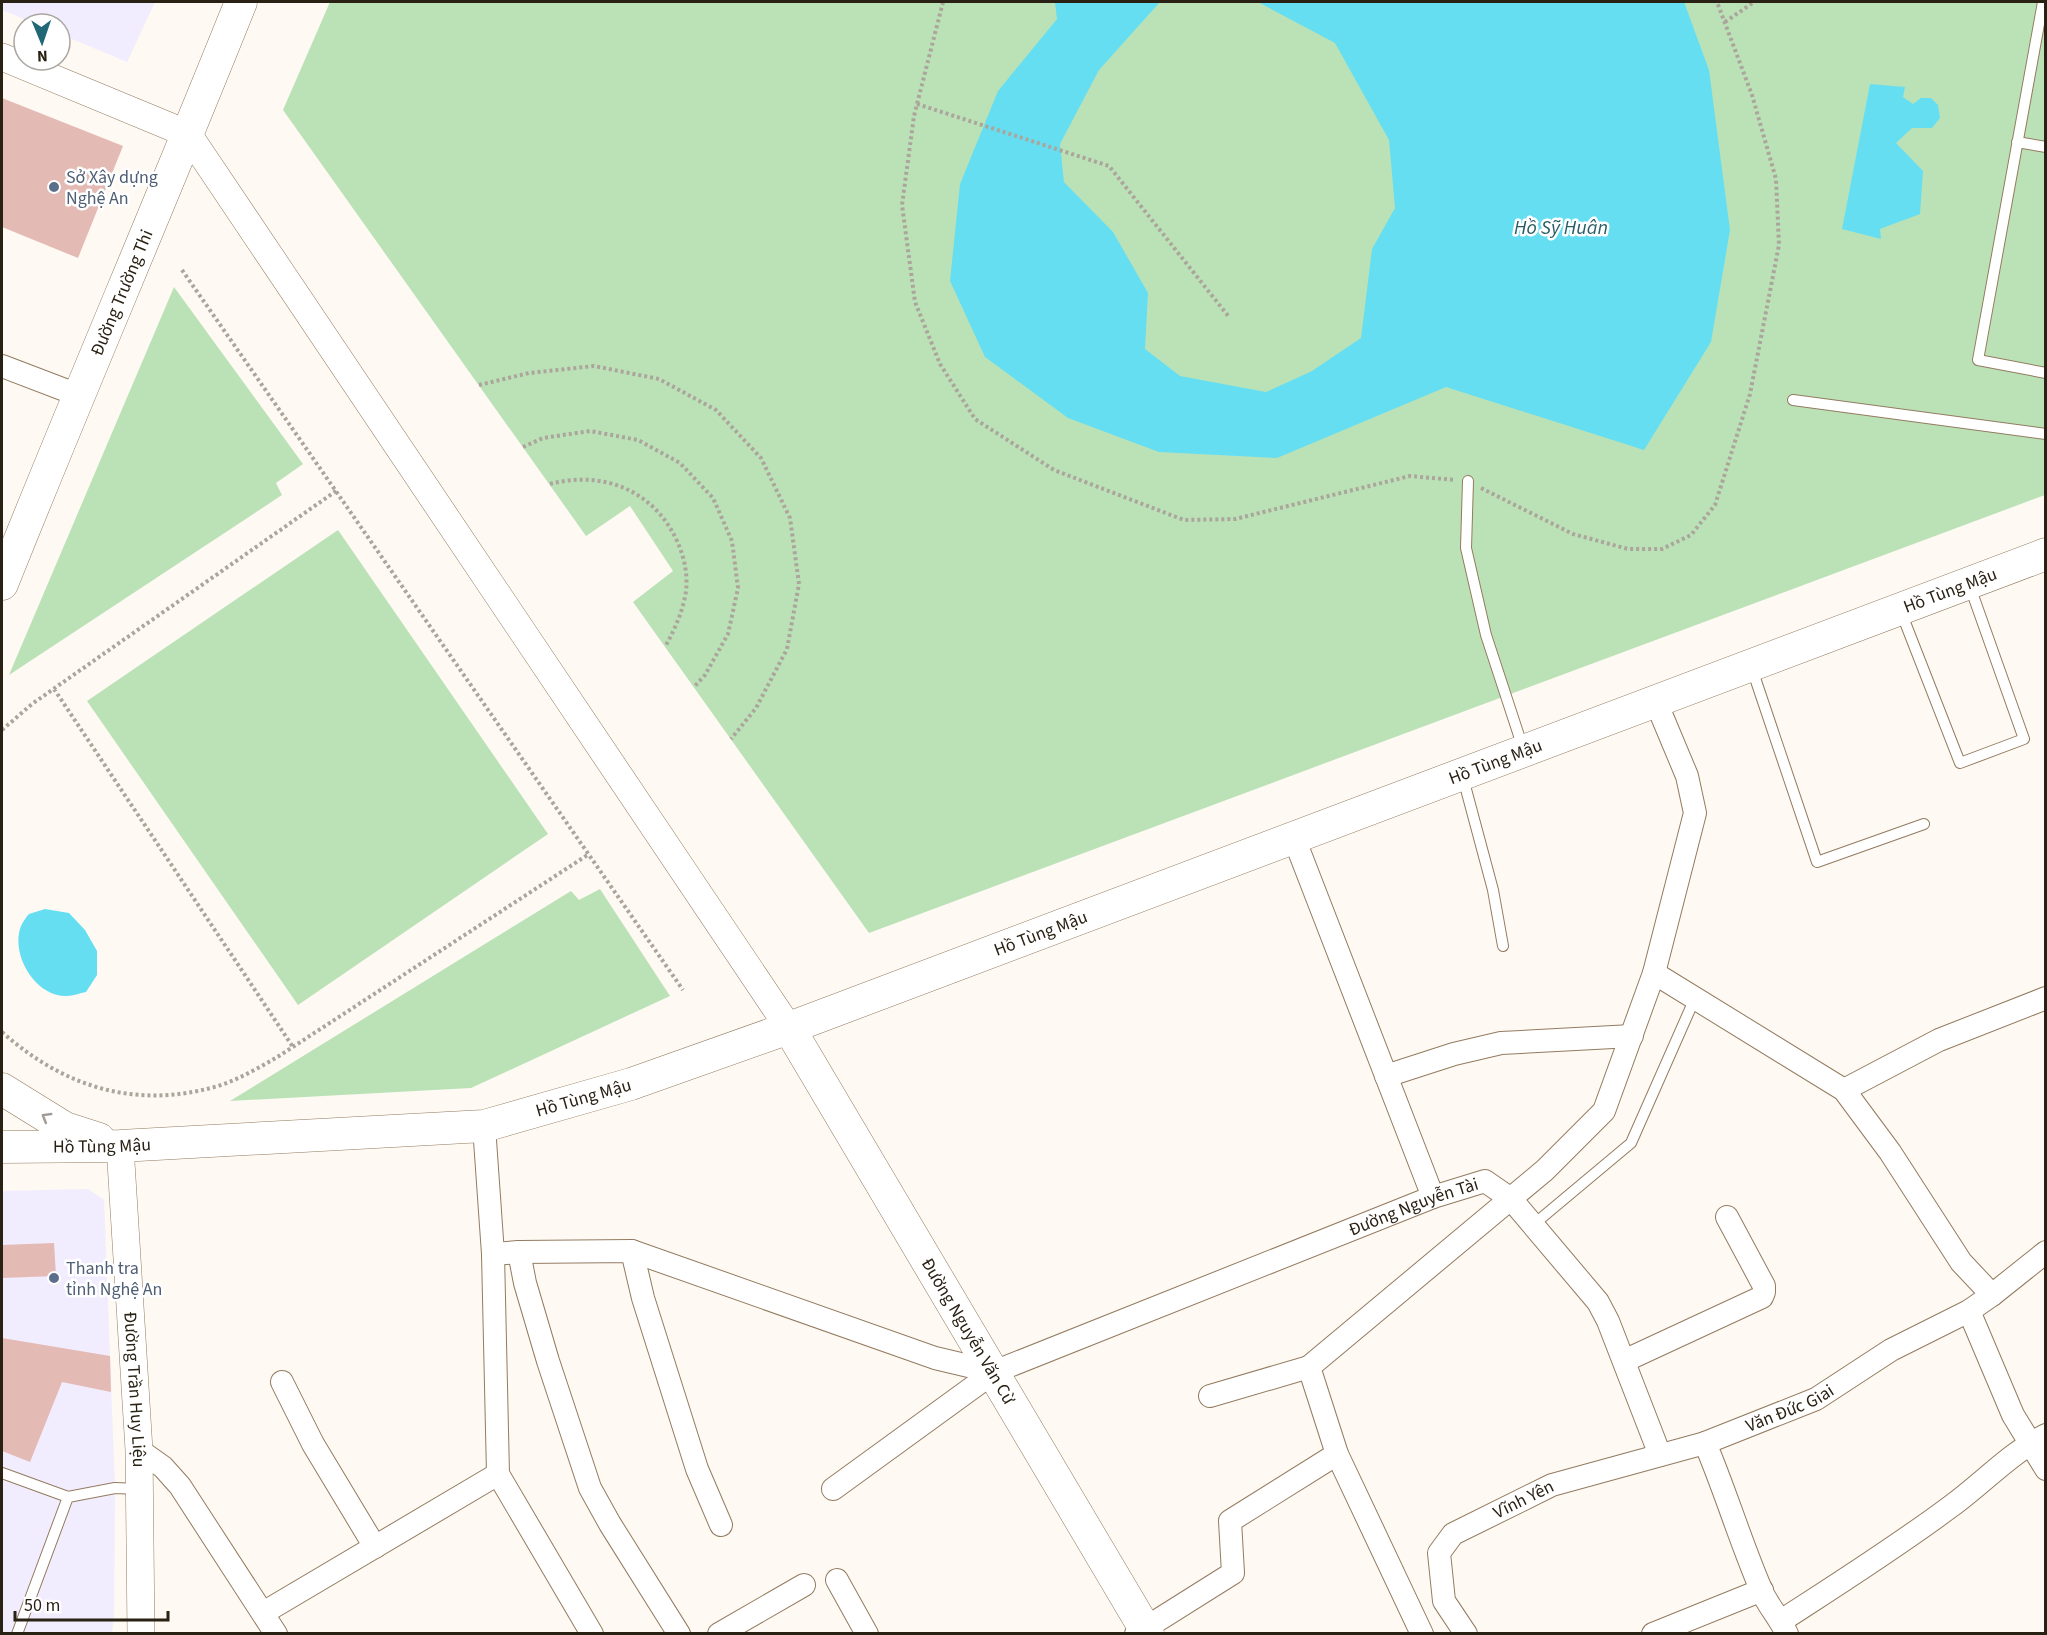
<svg xmlns="http://www.w3.org/2000/svg" width="2047" height="1635" font-family="'Source Sans 3',sans-serif">
<style>
.commercial{fill:#f1ecfe}
.green{fill:#bbe2b7}
.water{fill:#65def2}
.building{fill:#e4bab4}
.lines{fill:none;stroke-linecap:round;stroke-linejoin:round}
.service-casing{stroke:#937b60;stroke-width:12}
.minor-casing{stroke:#937b60;stroke-width:24}
.tertiary-casing{stroke:#937b60;stroke-width:28}
.secondary-casing{stroke:#937b60;stroke-width:33}
.path{stroke:#aba59c;stroke-width:4;stroke-dasharray:3 3;stroke-linecap:butt}
.service{stroke:#fff;stroke-width:10}
.minor{stroke:#fff;stroke-width:22}
.tertiary{stroke:#fff;stroke-width:27}
.secondary{stroke:#fff;stroke-width:32}
.oneway{stroke:#9f9b96}
.service-dot{fill:#5c6f8a;stroke:#fff;stroke-width:2}
.labels{text-anchor:middle;dominant-baseline:central;stroke-width:5;stroke-linejoin:round;paint-order:stroke}
.service-label{font-size:18px;fill:#4e5e75;stroke:#fff;text-anchor:start}
.street-label{font-size:18px;fill:#2a2115;stroke:#fff}
.water-label{font-size:20px;font-style:italic;fill:#295d65;stroke:#fff}
</style>
<rect width="100%" height="100%" fill="#fef9f2"/>
<path class="commercial" d="M 2,2 L 155,2 L 127,62 L 60,34 L 60,24 L 36,24 L 2,10 Z
M 88,1189 L 104,1200 L 115,1488 L 114,1615 L 112,1633 L 2,1633 L 2,1191 Z"/>
<path class="green" d="M 330,2 L 2045,2 L 2045,495 L 869,933 L 633,602 L 673,571 L 630,506 L 586,536 L 283,110 Z
M 174,287 L 303,464 L 276,483 L 282,495 L 9,675 Z
M 338,530 L 548,834 L 298,1005 L 87,701 Z
M 600,889 L 670,996 L 471,1088 L 230,1101 L 571,891 L 579,900 Z"/>
<path class="water" d="M 1055,2 L 1160,2 L 1099,70 L 1060,144 L 1064,182 L 1113,232 L 1148,293 L 1145,349 L 1180,376 L 1266,392 L 1312,371 L 1361,338 L 1372,249 L 1395,208 L 1389,140 L 1335,43 L 1258,2 L 1684,2 L 1709,70 L 1730,230 L 1711,342 L 1644,450 L 1446,387 L 1277,458 L 1159,452 L 1068,418 L 985,357 L 950,281 L 960,184 L 998,91 L 1057,19 Z
M 1870,84 L 1905,87 L 1903,97 L 1913,104 L 1921,98 L 1931,98 L 1938,105 L 1940,118 L 1932,128 L 1912,128 L 1896,143 L 1923,171 L 1920,214 L 1880,229 L 1881,239 L 1842,229 Z
M 45,909 L 69,913 L 85,930 L 97,951 L 97,975 L 86,992 C 80,993 73,996 67,996 C 35,997 10,954 21,926 C 23,922 26,917 29,914 Z"/>
<path class="building" d="M 2,98 L 123,146 L 78,258 L 2,227 Z
M 54,1243 L 56,1276 L 2,1278 L 2,1245 Z
M 2,1338 L 110,1356 L 111,1392 L 62,1382 L 30,1462 L 2,1451 Z"/>
<g class="lines">
<g class="service-casing">
<path id="service" d="M 2043,2 L 1978,360 L 2046,373
M 2017,142 L 2046,147
M 1793,400 L 2046,434
M 1468,481 L 1466,548 L 1486,635 L 1523,748
M 1901,612 L 1960,763 L 2024,739 L 1969,584
M 1752,669 L 1817,862 L 1924,824
M 1463,778 L 1493,890 L 1503,946
M 1533,1225 L 1631,1143 L 1695,998
M 2,1473 L 68,1497 L 115,1488 L 139,1489
M 17,1634 L 68,1497"/>
</g>
<g class="minor-casing">
<g id="minor">
<path d="M 2,366 L 78,395"/>
<path d="M 1294,838 L 1433,1197"/>
<path d="M 1654,973 L 1844,1090 L 1890,1152 L 1961,1262 L 1992,1295"/>
<path d="M 1386,1076 L 1454,1054 L 1501,1043 L 1632,1036"/>
<path d="M 1844,1090 L 1939,1040 L 2046,998"/>
<path d="M 484,1126 L 493,1254 L 498,1474 L 592,1634"/>
<path d="M 632,1251 L 643,1298 L 697,1469 L 721,1525"/>
<path d="M 519,1252 L 525,1283 L 548,1361 L 590,1488 L 610,1524 L 679,1634"/>
<path d="M 493,1254 L 519,1252 L 632,1251 L 935,1358 L 994,1372"/>
<path d="M 1969,1311 L 2013,1415 L 2046,1469"/>
<path d="M 1624,1361 L 1762,1297 L 1764,1292 L 1764,1286 L 1727,1217"/>
<path d="M 282,1382 L 313,1444 L 375,1547"/>
<path d="M 1210,1396 L 1309,1367"/>
<path d="M 139,1450 L 163,1467 L 180,1486 L 276,1634"/>
<path id="s1" d="M 833,1489 L 994,1372 L 1433,1197 L 1485,1181 L 1511,1199 L 1598,1302 L 1608,1321 L 1660,1455"/>
<path d="M 837,1580 L 867,1634"/>
<path d="M 263,1613 L 498,1474"/>
<path d="M 1781,1621 C 1838,1584 1895,1548 1950,1507 C 1982,1484 2010,1453 2046,1435"/>
<path d="M 719,1634 L 804,1585"/>
<path d="M 1136,1634 L 1233,1573 L 1230,1521 L 1337,1454"/>
<path d="M 1422,1634 L 1337,1454 L 1309,1367 L 1545,1170 L 1604,1111 L 1654,973 L 1695,813 L 1687,776 L 1656,702"/>
<path id="s2" d="M 1466,1634 L 1444,1601 L 1439,1553 L 1453,1534 L 1552,1485 L 1705,1443"/>
<path d="M 1653,1634 L 1762,1590"/>
<path id="s3" d="M 1787,1634 C 1780,1619 1770,1608 1763,1594 C 1741,1544 1726,1492 1705,1443 L 1816,1399 L 1891,1350 L 1969,1311 L 1992,1295 L 2046,1252"/>
</g>
</g>
<g class="tertiary-casing">
<g id="tertiary">
<path d="M 2,57 L 188,134 L 789,1028"/>
<path id="s4" d="M 120,1146 L 139,1450 L 141,1634"/>
</g>
</g>
<g class="secondary-casing">
<g id="secondary">
<path id="s5" d="M 2,584 C 80,389 163,197 241,2"/>
<path id="s6" d="M 789,1028 L 1148,1634"/>
<path d="M 2,1089 L 65,1128 L 99,1139"/>
<path id="s7" d="M 2,1147 L 120,1146 L 484,1126 L 631,1084 L 789,1028 L 2046,554"/>
</g>
</g>
<path class="path" d="M 943,2 L 914,116 L 902,205 L 915,302 L 940,364 L 975,419 L 1054,470 L 1184,520 L 1235,519 L 1410,476 L 1455,480
M 1725,22 L 1754,2
M 917,104 L 1109,166 L 1229,317
M 182,270 L 683,990
M 479,385 L 529,373 L 594,366 L 659,379 L 716,410 L 761,458 L 790,518 L 799,584 L 787,649 L 756,708 L 731,739
M 523,447 L 543,438 L 590,431 L 638,440 L 680,463 L 713,498 L 732,541 L 738,588 L 728,634 L 705,675 L 694,687
M 550,484 C 602,470 654,490 677,541 C 684,556 688,574 686,591 C 683,611 675,629 665,647
M 1481,488 L 1573,534 L 1628,549 L 1662,549 L 1691,535 L 1715,505 L 1750,394 L 1779,245 L 1776,179 L 1752,95 L 1717,2
M 54,689 L 293,1047
M 2,730 L 32,704 L 336,491
M 2,1032 C 64,1087 135,1110 218,1086 C 240,1079 260,1067 279,1056 L 589,854"/>
<use href="#service" class="service"/>
<use href="#minor" class="minor"/>
<use href="#tertiary" class="tertiary"/>
<use href="#secondary" class="secondary"/>
</g>
<defs><path id="oneway-chevron" d="M-2-3.5L2.5 0L-2 3.5" fill="none" stroke-width="1.6" stroke-linecap="round" stroke-linejoin="round" transform="scale(1.5)"/></defs>
<use class="oneway" href="#oneway-chevron" transform="translate(46 1117) rotate(-149)"/>
<g class="service-dot">
<circle cx="54" cy="187" r="6"/>
<circle cx="54" cy="1278" r="6"/>
</g>
<g class="labels">
<g class="service-label">
<text x="66" y="177">Sở Xây dựng<tspan x="66" dy="21">Nghệ An</tspan></text>
<text x="66" y="1268">Thanh tra<tspan x="66" dy="21">tỉnh Nghệ An</tspan></text>
</g>
<g class="street-label">
<text stroke="none"><textPath href="#s5" startOffset="315">Đường Trường Thi</textPath></text>
<text stroke="none"><textPath href="#s7" startOffset="2044">Hồ Tùng Mậu</textPath></text>
<text stroke="none"><textPath href="#s7" startOffset="1558">Hồ Tùng Mậu</textPath></text>
<text stroke="none"><textPath href="#s7" startOffset="1072">Hồ Tùng Mậu</textPath></text>
<text stroke="none"><textPath href="#s7" startOffset="586">Hồ Tùng Mậu</textPath></text>
<text stroke="none"><textPath href="#s7" startOffset="100">Hồ Tùng Mậu</textPath></text>
<text stroke="none"><textPath href="#s1" startOffset="650">Đường Nguyễn Tài</textPath></text>
<text stroke="none"><textPath href="#s6" startOffset="352">Đường Nguyễn Văn Cừ</textPath></text>
<text stroke="none"><textPath href="#s4" startOffset="244">Đường Trần Huy Liệu</textPath></text>
<text stroke="none"><textPath href="#s3" startOffset="300">Văn Đức Giai</textPath></text>
<text stroke="none"><textPath href="#s2" startOffset="190">Vĩnh Yên</textPath></text>
</g>
<g class="water-label">
<text x="1561" y="228">Hồ Sỹ Huân</text>
</g>
</g>
<rect width="2047" height="1635" fill="none" stroke="#2a2115" stroke-width="6"/>
<g transform="translate(42 42) rotate(178)"><circle r="28" fill="#ffffff" stroke="#aaa6a1" stroke-width="1.5"/>
<path d="M0-4.5L10 22L0 15L-10 22Z" fill="#206876"/>
<text y="-9" font-size="16" font-weight="bold" text-anchor="middle" fill="#2a2115">N</text>
</g>
<path d="M15 1611v9h153v-9" fill="none" stroke="#2a2115" stroke-width="3"/>
<text x="24" y="1611" font-size="18" fill="#2a2115" stroke="#ffffff" stroke-width="4.5" paint-order="stroke">50 m</text>
</svg>
